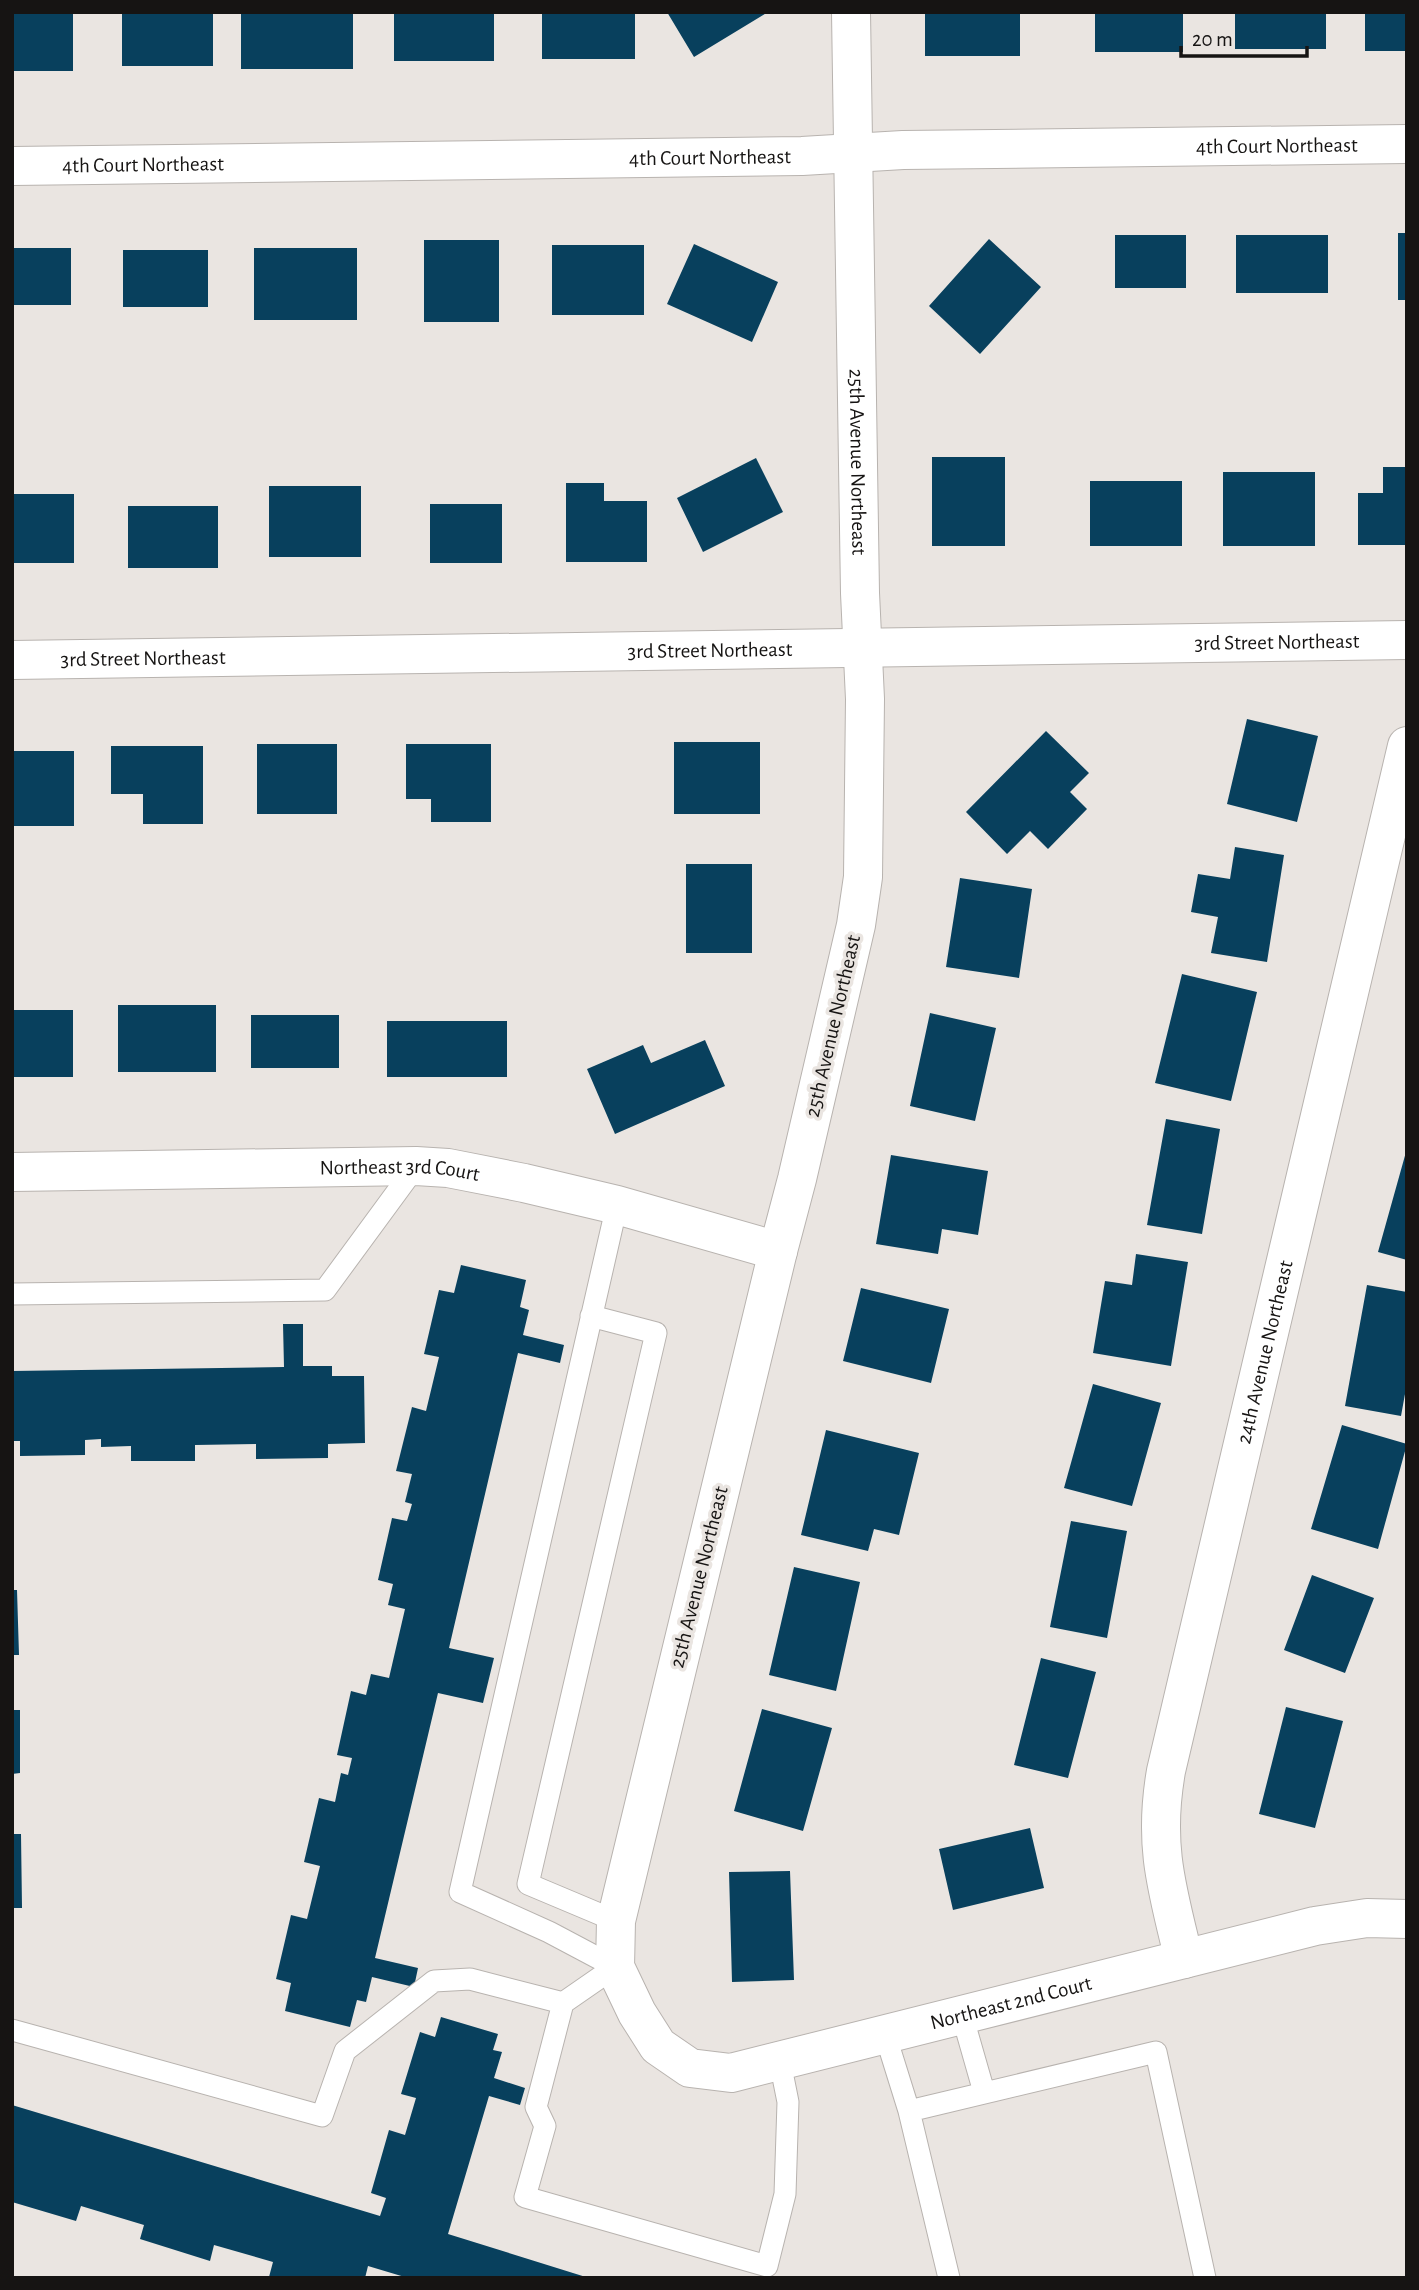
<svg xmlns="http://www.w3.org/2000/svg" width="1419" height="2290" font-family="'Alegreya Sans',sans-serif">
<style>
.building{fill:#08405d}
.lines{fill:none;stroke-linecap:round;stroke-linejoin:round}
.service-casing{stroke:#b8b3af;stroke-width:23}
.minor-casing{stroke:#b8b3af;stroke-width:40}
.service{stroke:#fff;stroke-width:21}
.minor{stroke:#fff;stroke-width:38}
.labels{text-anchor:middle;dominant-baseline:central;stroke-width:7;stroke-linejoin:round;paint-order:stroke}
.street-label{font-size:21px;fill:#161413;stroke:#eae5e1}
</style>
<rect width="100%" height="100%" fill="#eae5e1"/>
<path class="building" d="M 12,12 L 73,12 L 73,71 L 12,71 Z
M 241,12 L 353,12 L 353,69 L 241,69 Z
M 394,12 L 494,12 L 494,61 L 394,61 Z
M 542,12 L 635,12 L 635,59 L 542,59 Z
M 667,12 L 768,12 L 694,57 Z
M 925,12 L 1020,12 L 1020,56 L 925,56 Z
M 1095,12 L 1183,12 L 1183,52 L 1095,52 Z
M 1235,12 L 1326,12 L 1326,49 L 1235,49 Z
M 1365,12 L 1407,12 L 1407,51 L 1365,51 Z
M 122,14 L 213,14 L 213,66 L 122,66 Z
M 1398,233 L 1407,233 L 1407,300 L 1398,300 Z
M 1115,235 L 1186,235 L 1186,288 L 1115,288 Z
M 1236,235 L 1328,235 L 1328,293 L 1236,293 Z
M 989,239 L 1041,287 L 980,354 L 929,306 Z
M 424,240 L 499,240 L 499,322 L 424,322 Z
M 694,244 L 778,282 L 752,342 L 667,304 Z
M 552,245 L 644,245 L 644,315 L 552,315 Z
M 12,248 L 71,248 L 71,305 L 12,305 Z
M 254,248 L 357,248 L 357,320 L 254,320 Z
M 123,250 L 208,250 L 208,307 L 123,307 Z
M 932,457 L 1005,457 L 1005,546 L 932,546 Z
M 756,458 L 783,512 L 703,552 L 677,498 Z
M 1383,467 L 1407,467 L 1407,545 L 1358,545 L 1358,493 L 1383,493 Z
M 1223,472 L 1315,472 L 1315,546 L 1223,546 Z
M 1090,481 L 1182,481 L 1182,546 L 1090,546 Z
M 566,483 L 604,483 L 604,501 L 647,501 L 647,562 L 566,562 Z
M 269,486 L 361,486 L 361,557 L 269,557 Z
M 12,494 L 74,494 L 74,563 L 12,563 Z
M 430,504 L 502,504 L 502,563 L 430,563 Z
M 128,506 L 218,506 L 218,568 L 128,568 Z
M 1247,719 L 1318,736 L 1297,822 L 1227,804 Z
M 1046,731 L 1089,773 L 1070,792 L 1087,809 L 1048,849 L 1030,831 L 1007,854 L 966,812 Z
M 674,742 L 760,742 L 760,814 L 674,814 Z
M 257,744 L 337,744 L 337,814 L 257,814 Z
M 406,744 L 491,744 L 491,822 L 431,822 L 431,799 L 406,799 Z
M 111,746 L 203,746 L 203,824 L 143,824 L 143,794 L 111,794 Z
M 12,751 L 74,751 L 74,826 L 12,826 Z
M 1235,847 L 1284,855 L 1267,962 L 1211,953 L 1218,917 L 1191,912 L 1198,874 L 1230,879 Z
M 686,864 L 752,864 L 752,953 L 686,953 Z
M 960,878 L 1032,889 L 1019,978 L 946,967 Z
M 1182,974 L 1257,992 L 1231,1101 L 1155,1083 Z
M 118,1005 L 216,1005 L 216,1072 L 118,1072 Z
M 12,1010 L 73,1010 L 73,1077 L 12,1077 Z
M 930,1013 L 996,1028 L 975,1121 L 910,1106 Z
M 251,1015 L 339,1015 L 339,1068 L 251,1068 Z
M 387,1021 L 507,1021 L 507,1077 L 387,1077 Z
M 705,1040 L 725,1086 L 615,1134 L 587,1069 L 643,1045 L 651,1063 Z
M 1166,1119 L 1220,1129 L 1202,1234 L 1147,1225 Z
M 1406,1152 L 1407,1153 L 1407,1260 L 1378,1252 Z
M 891,1155 L 988,1171 L 978,1235 L 942,1229 L 938,1254 L 876,1244 Z
M 1136,1254 L 1188,1262 L 1171,1366 L 1093,1353 L 1105,1281 L 1132,1285 Z
M 461,1265 L 526,1280 L 520,1307 L 529,1310 L 523,1335 L 564,1345 L 560,1363 L 518,1353 L 449,1648 L 494,1658 L 483,1703 L 438,1693 L 375,1958 L 418,1968 L 414,1987 L 372,1977 L 366,2002 L 357,2000 L 350,2027 L 285,2011 L 291,1983 L 276,1979 L 291,1915 L 307,1919 L 320,1866 L 304,1862 L 319,1798 L 335,1802 L 341,1773 L 348,1775 L 352,1758 L 337,1755 L 351,1691 L 366,1695 L 371,1674 L 389,1678 L 405,1609 L 388,1605 L 393,1584 L 378,1580 L 392,1518 L 407,1521 L 412,1504 L 405,1502 L 412,1474 L 396,1471 L 412,1407 L 426,1411 L 439,1357 L 424,1354 L 439,1290 L 454,1293 Z
M 1367,1285 L 1407,1292 L 1407,1383 L 1401,1416 L 1345,1406 Z
M 861,1288 L 949,1309 L 931,1383 L 843,1361 Z
M 283,1324 L 303,1324 L 303,1366 L 332,1366 L 332,1376 L 364,1376 L 365,1443 L 328,1444 L 328,1458 L 256,1459 L 256,1444 L 195,1445 L 195,1461 L 131,1461 L 131,1446 L 101,1447 L 101,1439 L 85,1440 L 85,1455 L 20,1456 L 20,1441 L 12,1441 L 12,1371 L 284,1367 Z
M 1093,1384 L 1161,1403 L 1132,1506 L 1064,1488 Z
M 1342,1425 L 1407,1444 L 1378,1549 L 1311,1529 Z
M 826,1430 L 919,1453 L 899,1535 L 874,1529 L 868,1551 L 801,1535 Z
M 1071,1521 L 1127,1531 L 1107,1638 L 1050,1627 Z
M 794,1567 L 860,1582 L 836,1691 L 769,1675 Z
M 1312,1575 L 1374,1598 L 1345,1673 L 1284,1650 Z
M 12,1590 L 17,1590 L 19,1655 L 12,1655 Z
M 1041,1658 L 1096,1672 L 1068,1778 L 1014,1765 Z
M 1286,1707 L 1343,1721 L 1315,1828 L 1259,1814 Z
M 762,1709 L 832,1728 L 803,1831 L 734,1811 Z
M 12,1710 L 20,1710 L 20,1773 L 12,1774 Z
M 1030,1828 L 1044,1888 L 953,1910 L 939,1849 Z
M 12,1834 L 21,1834 L 22,1908 L 12,1908 Z
M 790,1871 L 794,1980 L 732,1982 L 729,1872 Z
M 441,2017 L 498,2034 L 493,2050 L 502,2052 L 494,2078 L 525,2088 L 520,2105 L 489,2096 L 448,2234 L 589,2278 L 408,2278 L 368,2266 L 365,2278 L 272,2278 L 269,2277 L 273,2262 L 214,2245 L 210,2261 L 140,2239 L 144,2225 L 81,2206 L 76,2221 L 12,2202 L 12,2105 L 380,2216 L 386,2198 L 371,2193 L 389,2130 L 405,2135 L 416,2098 L 401,2094 L 420,2032 L 435,2037 Z"/>
<g class="lines">
<g class="service-casing">
<path id="service" d="M 617,1205 L 460,1892 L 549,1932 L 615,1967 L 563,2003 L 536,2107 L 545,2126 L 525,2197 L 767,2266 L 785,2194 L 788,2102 L 780,2062
M 12,1294 L 325,1290 L 416,1166
M 591,1316 L 656,1333 L 528,1884 L 616,1921
M 962,2015 L 984,2092
M 12,2030 L 322,2116 L 345,2051 L 434,1981 L 470,1979 L 563,2003
M 885,2034 L 909,2111 L 949,2278
M 909,2111 L 1156,2052 L 1205,2278"/>
</g>
<g class="minor-casing">
<g id="minor">
<path id="s1" d="M 851,12 L 860,593 L 865,699 L 863,877 L 856,925 L 797,1179 L 778,1251 L 616,1921 L 615,1967 L 637,2013 L 658,2046 L 690,2068 L 731,2073 L 1315,1926 L 1367,1918 L 1407,1919"/>
<path id="s2" d="M 12,166 L 802,156 L 903,150 L 1407,144"/>
<path id="s3" d="M 12,660 L 1407,640"/>
<path id="s4" d="M 12,1172 L 416,1166 L 448,1168 L 524,1183 L 617,1205 L 778,1251"/>
<path id="s5" d="M 1184,1959 C 1167,1889 1153,1845 1166,1771 L 1407,746"/>
</g>
</g>
<use href="#service" class="service"/>
<use href="#minor" class="minor"/>
</g>
<g class="labels">
<g class="street-label">
<text stroke="none"><textPath href="#s2" startOffset="1265">4th Court Northeast</textPath></text>
<text stroke="none"><textPath href="#s2" startOffset="698">4th Court Northeast</textPath></text>
<text stroke="none"><textPath href="#s2" startOffset="131">4th Court Northeast</textPath></text>
<text stroke="none"><textPath href="#s1" startOffset="450">25th Avenue Northeast</textPath></text>
<text stroke="none"><textPath href="#s3" startOffset="1265">3rd Street Northeast</textPath></text>
<text stroke="none"><textPath href="#s3" startOffset="698">3rd Street Northeast</textPath></text>
<text stroke="none"><textPath href="#s3" startOffset="131">3rd Street Northeast</textPath></text>
<text transform="translate(833 1026) rotate(-77)">25th Avenue Northeast</text>
<text stroke="none"><textPath href="#s4" startOffset="388">Northeast 3rd Court</textPath></text>
<text stroke="none"><textPath href="#s5" startOffset="621">24th Avenue Northeast</textPath></text>
<text transform="translate(699 1577) rotate(-76)">25th Avenue Northeast</text>
<text stroke="none"><textPath href="#s1" startOffset="2443">Northeast 2nd Court</textPath></text>
</g>
</g>
<rect width="1419" height="2290" fill="none" stroke="#161413" stroke-width="28"/>
<path d="M1181 46v10h126v-10" fill="none" stroke="#161413" stroke-width="3.5"/>
<text x="1192" y="46" font-size="21" fill="#161413" stroke="#eae5e1" stroke-width="5" paint-order="stroke">20 m</text>
</svg>
